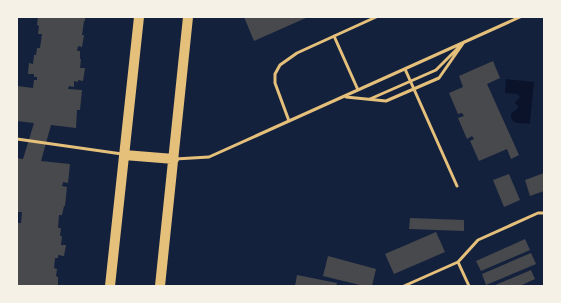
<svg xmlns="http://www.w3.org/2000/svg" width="561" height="303" font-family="Manrope,sans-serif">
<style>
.water{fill:#0b132b}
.building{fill:#48494c}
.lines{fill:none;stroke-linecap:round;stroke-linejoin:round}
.service{stroke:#e5c07b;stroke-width:3}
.primary{stroke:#e5c07b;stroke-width:10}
</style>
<rect width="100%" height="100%" fill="#14213d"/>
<path class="water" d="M 506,79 L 534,82 L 530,124 C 522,123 510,126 511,114 L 518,108 L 518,106 L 515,103 L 516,101 L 520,97 L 517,94 L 505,93 Z"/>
<path class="building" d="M 38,17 L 85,17 L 85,21 L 84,21 L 82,35 L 84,35 L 82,47 L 78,46 L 77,51 L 80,51 L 80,59 L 81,59 L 80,68 L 85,68 L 83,81 L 78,80 L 78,82 L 74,81 L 74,87 L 69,86 L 68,89 L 82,90 L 80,110 L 77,110 L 76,128 L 51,125 L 41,161 L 70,164 L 68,183 L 63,182 L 62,186 L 67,187 L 65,206 L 64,206 L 62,215 L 59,215 L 58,228 L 61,228 L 60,236 L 62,236 L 61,245 L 66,245 L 64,256 L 58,255 L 58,258 L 55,258 L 54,268 L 57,269 L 56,276 L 58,277 L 58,285 L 61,285 L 61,286 L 17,286 L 17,264 L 18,253 L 17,253 L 17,231 L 18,223 L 21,223 L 22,212 L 17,212 L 17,158 L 23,159 L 34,123 L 17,121 L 17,86 L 33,88 L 34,80 L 37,80 L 37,77 L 34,77 L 34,74 L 28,74 L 29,63 L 33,64 L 34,55 L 36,55 L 37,48 L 40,48 L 42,34 L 38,34 L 39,26 L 37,25 Z
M 244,17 L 308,17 L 254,41 Z
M 493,61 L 500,78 L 487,84 L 519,155 L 511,159 L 507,149 L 479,161 L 470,141 L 474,139 L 472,136 L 467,139 L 458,118 L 464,116 L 462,113 L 458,114 L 449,93 L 463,87 L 459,76 Z
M 544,173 L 544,191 L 530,196 L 525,180 Z
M 509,174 L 520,200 L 504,207 L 493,180 Z
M 410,218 L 464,220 L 464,231 L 409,229 Z
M 436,232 L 445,252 L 394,274 L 385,254 Z
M 525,239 L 530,250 L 481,271 L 476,261 Z
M 531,253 L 536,264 L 486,285 L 482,274 Z
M 328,256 L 376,269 L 372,286 L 364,286 L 323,276 Z
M 531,270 L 535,279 L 520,286 L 493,286 Z
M 297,275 L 337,283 L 336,286 L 295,286 Z"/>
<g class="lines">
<path class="service" d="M 334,36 L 358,90
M 405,69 L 457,186
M 346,97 L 386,101 L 439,78 L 464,42
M 370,99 L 436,70 L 459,47
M 289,121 L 275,83 L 275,74 L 280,65 L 297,53 L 376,17
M 17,139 L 122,154
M 175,159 L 209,157 L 520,17
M 458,262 L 469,286
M 404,286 L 458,262 L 478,240 L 538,213 L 544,213"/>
<path class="primary" d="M 124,155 L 174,159
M 110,286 L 139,17
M 160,286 L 188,17"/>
</g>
<rect width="561" height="303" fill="none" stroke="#f6f1e7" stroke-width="36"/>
</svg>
